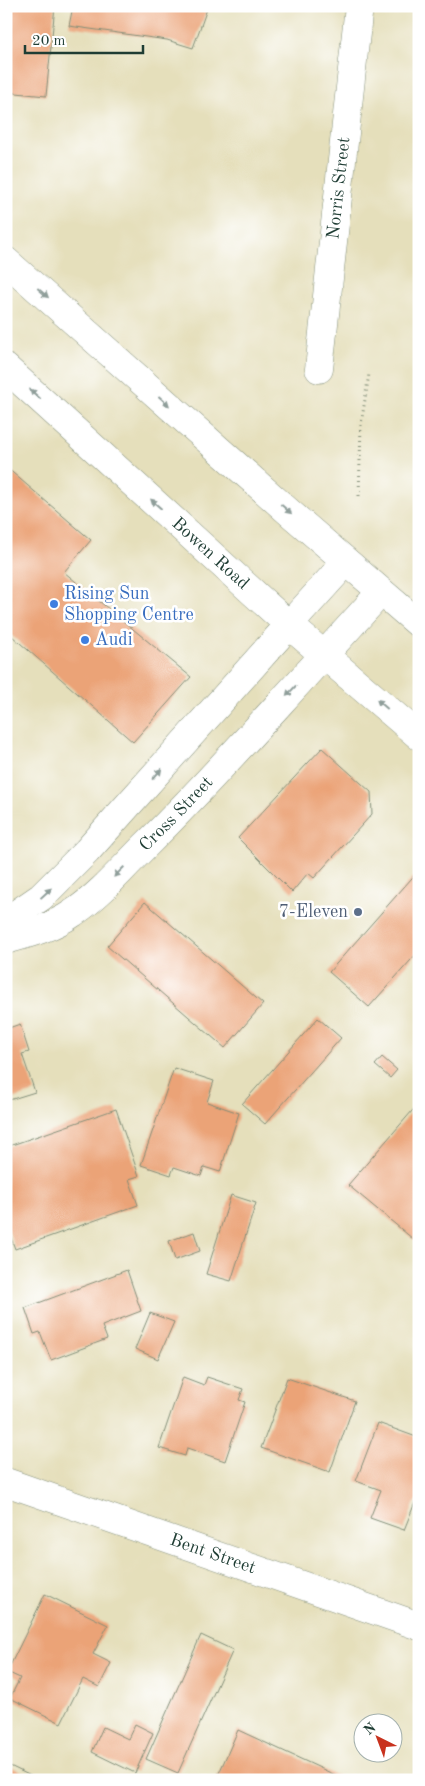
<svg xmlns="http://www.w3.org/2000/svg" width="425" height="1786" font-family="'Old Standard TT',serif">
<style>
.building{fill:#eba377}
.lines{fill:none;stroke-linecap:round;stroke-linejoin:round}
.minor-casing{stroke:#828e78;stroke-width:29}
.secondary-casing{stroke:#828e78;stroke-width:29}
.primary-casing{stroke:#828e78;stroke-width:29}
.path{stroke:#828e78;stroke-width:3;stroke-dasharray:1 4;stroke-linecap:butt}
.minor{stroke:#fff;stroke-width:28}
.secondary{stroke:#fff;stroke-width:28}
.primary{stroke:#fff;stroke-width:28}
.oneway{fill:#8f9e9a}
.shop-dot{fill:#3f7fe0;stroke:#fff;stroke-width:2}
.service-dot{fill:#5c6f8a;stroke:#fff;stroke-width:2}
.labels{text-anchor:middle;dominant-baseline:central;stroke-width:5;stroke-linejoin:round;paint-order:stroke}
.street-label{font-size:18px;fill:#1f3d34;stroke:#fff}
.shop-label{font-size:18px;fill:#366cbe;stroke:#fff;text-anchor:start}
.service-label{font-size:18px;fill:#4e5e75;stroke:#fff;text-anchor:end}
</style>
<rect width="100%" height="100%" fill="#fff"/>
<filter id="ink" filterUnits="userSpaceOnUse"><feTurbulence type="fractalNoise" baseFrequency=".02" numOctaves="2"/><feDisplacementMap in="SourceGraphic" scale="10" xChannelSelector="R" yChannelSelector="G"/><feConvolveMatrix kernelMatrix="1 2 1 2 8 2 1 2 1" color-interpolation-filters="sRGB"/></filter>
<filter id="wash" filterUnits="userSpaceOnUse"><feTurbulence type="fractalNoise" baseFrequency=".0096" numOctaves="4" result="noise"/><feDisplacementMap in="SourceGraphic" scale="20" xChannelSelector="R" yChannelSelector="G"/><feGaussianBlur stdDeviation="1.12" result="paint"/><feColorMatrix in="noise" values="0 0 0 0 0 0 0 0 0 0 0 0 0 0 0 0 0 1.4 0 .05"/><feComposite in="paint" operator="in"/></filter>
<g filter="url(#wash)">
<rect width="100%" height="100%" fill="#e5dfbb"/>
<g id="blocks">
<path class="building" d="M 6,6 L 55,6 L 46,96 L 6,92 Z
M 73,6 L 208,6 L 193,48 L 167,40 L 69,26 Z
M 6,467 L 91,540 L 64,572 L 191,677 L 133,742 L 12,636 L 6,635 Z
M 322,748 L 371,792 L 372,814 L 314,878 L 308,873 L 292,892 L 238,838 Z
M 419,870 L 419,951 L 369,1007 L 329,972 Z
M 145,902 L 263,1004 L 225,1048 L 107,946 Z
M 318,1018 L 341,1038 L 265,1124 L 242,1104 Z
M 20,1024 L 29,1052 L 22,1054 L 35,1092 L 6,1101 L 6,1029 Z
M 382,1057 L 397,1070 L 390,1078 L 375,1065 Z
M 174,1068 L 214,1081 L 207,1102 L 239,1113 L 220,1172 L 204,1167 L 201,1176 L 174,1167 L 171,1175 L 141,1165 Z
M 419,1103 L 419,1244 L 348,1185 Z
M 116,1109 L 139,1176 L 129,1179 L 138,1205 L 15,1249 L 6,1224 L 6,1147 Z
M 231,1195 L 256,1203 L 231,1281 L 206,1274 Z
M 194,1232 L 200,1251 L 175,1260 L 169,1241 Z
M 127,1270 L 141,1311 L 102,1326 L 107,1339 L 51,1360 L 40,1332 L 34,1334 L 25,1308 Z
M 150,1313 L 174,1322 L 158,1359 L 135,1349 Z
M 183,1377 L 204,1385 L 207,1377 L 243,1389 L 239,1400 L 245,1402 L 225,1461 L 187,1448 L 185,1456 L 159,1448 Z
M 287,1378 L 355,1401 L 330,1472 L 261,1448 Z
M 378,1423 L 419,1438 L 419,1501 L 416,1500 L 404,1530 L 370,1518 L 381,1490 L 356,1481 Z
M 45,1594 L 108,1625 L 93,1654 L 111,1663 L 99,1687 L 83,1679 L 61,1723 L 10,1698 L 20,1678 L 7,1672 Z
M 201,1635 L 233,1650 L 178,1773 L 146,1759 Z
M 135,1724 L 153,1733 L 135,1773 L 92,1752 L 103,1727 L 128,1739 Z
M 238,1730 L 346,1780 L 216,1780 Z
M 6,1764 L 39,1780 L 6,1780 Z"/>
</g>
</g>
<g filter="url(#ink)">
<use href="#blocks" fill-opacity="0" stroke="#828e78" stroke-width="1"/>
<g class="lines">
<g class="minor-casing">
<g id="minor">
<path id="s1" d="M 319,369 L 359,6"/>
<path id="s2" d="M 6,1482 L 419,1626"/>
</g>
</g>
<g class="secondary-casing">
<g id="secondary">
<path d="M 6,921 L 41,897 L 87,851 L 289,625"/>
<path id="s3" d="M 6,940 C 29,934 53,927 73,913 C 100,895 122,869 145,846 C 207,785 265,719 324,655"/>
</g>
</g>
<g class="primary-casing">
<g id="primary">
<path d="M 6,261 L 290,513 L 419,624"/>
<path id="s4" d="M 6,368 L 289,625 L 419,736"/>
<path d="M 289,625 L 346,562"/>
<path d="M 324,655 L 381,592"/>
</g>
</g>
<path class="path" d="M 359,496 L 361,425 L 369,374"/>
<use href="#minor" class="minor"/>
<use href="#secondary" class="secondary"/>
<use href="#primary" class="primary"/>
</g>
<defs><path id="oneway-solid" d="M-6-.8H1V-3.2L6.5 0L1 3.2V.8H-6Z" transform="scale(1.25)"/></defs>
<g class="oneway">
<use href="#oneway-solid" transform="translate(43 293) rotate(41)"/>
<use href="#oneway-solid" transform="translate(35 394) rotate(-138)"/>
<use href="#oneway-solid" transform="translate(164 401) rotate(42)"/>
<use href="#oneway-solid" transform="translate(156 504) rotate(-138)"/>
<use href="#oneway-solid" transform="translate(286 509) rotate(41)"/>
<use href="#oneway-solid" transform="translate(291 691) rotate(133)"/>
<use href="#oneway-solid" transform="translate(382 704) rotate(-139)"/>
<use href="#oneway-solid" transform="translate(157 774) rotate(-49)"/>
<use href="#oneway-solid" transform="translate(119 872) rotate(135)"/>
<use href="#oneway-solid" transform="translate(46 893) rotate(-43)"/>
</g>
</g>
<g class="shop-dot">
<circle cx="54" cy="604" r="5"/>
<circle cx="85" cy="640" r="5"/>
</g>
<circle class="service-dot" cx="358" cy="912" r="5"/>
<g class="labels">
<g class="street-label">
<text stroke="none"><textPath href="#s1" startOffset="182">Norris Street</textPath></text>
<text stroke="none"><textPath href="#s4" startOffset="276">Bowen Road</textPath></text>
<text stroke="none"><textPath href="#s3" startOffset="216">Cross Street</textPath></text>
<text stroke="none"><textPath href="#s2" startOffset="219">Bent Street</textPath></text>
</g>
<g class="shop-label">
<text x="64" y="594">Rising Sun<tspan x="64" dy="21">Shopping Centre</tspan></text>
<text x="95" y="640">Audi</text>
</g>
<g class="service-label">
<text x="348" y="912">7-Eleven</text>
</g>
</g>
<rect width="425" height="1786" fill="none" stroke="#fff" stroke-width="25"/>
<g transform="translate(378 1738) rotate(318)"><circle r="24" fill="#ffffff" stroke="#a5b1ae"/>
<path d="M0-4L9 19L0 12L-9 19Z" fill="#c8321e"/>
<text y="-8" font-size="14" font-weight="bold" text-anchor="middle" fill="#1f3d34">N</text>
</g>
<path d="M25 45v8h118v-8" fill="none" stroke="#1f3d34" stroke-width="2.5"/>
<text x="32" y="45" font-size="15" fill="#1f3d34" stroke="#ffffff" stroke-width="4" paint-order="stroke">20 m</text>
</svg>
